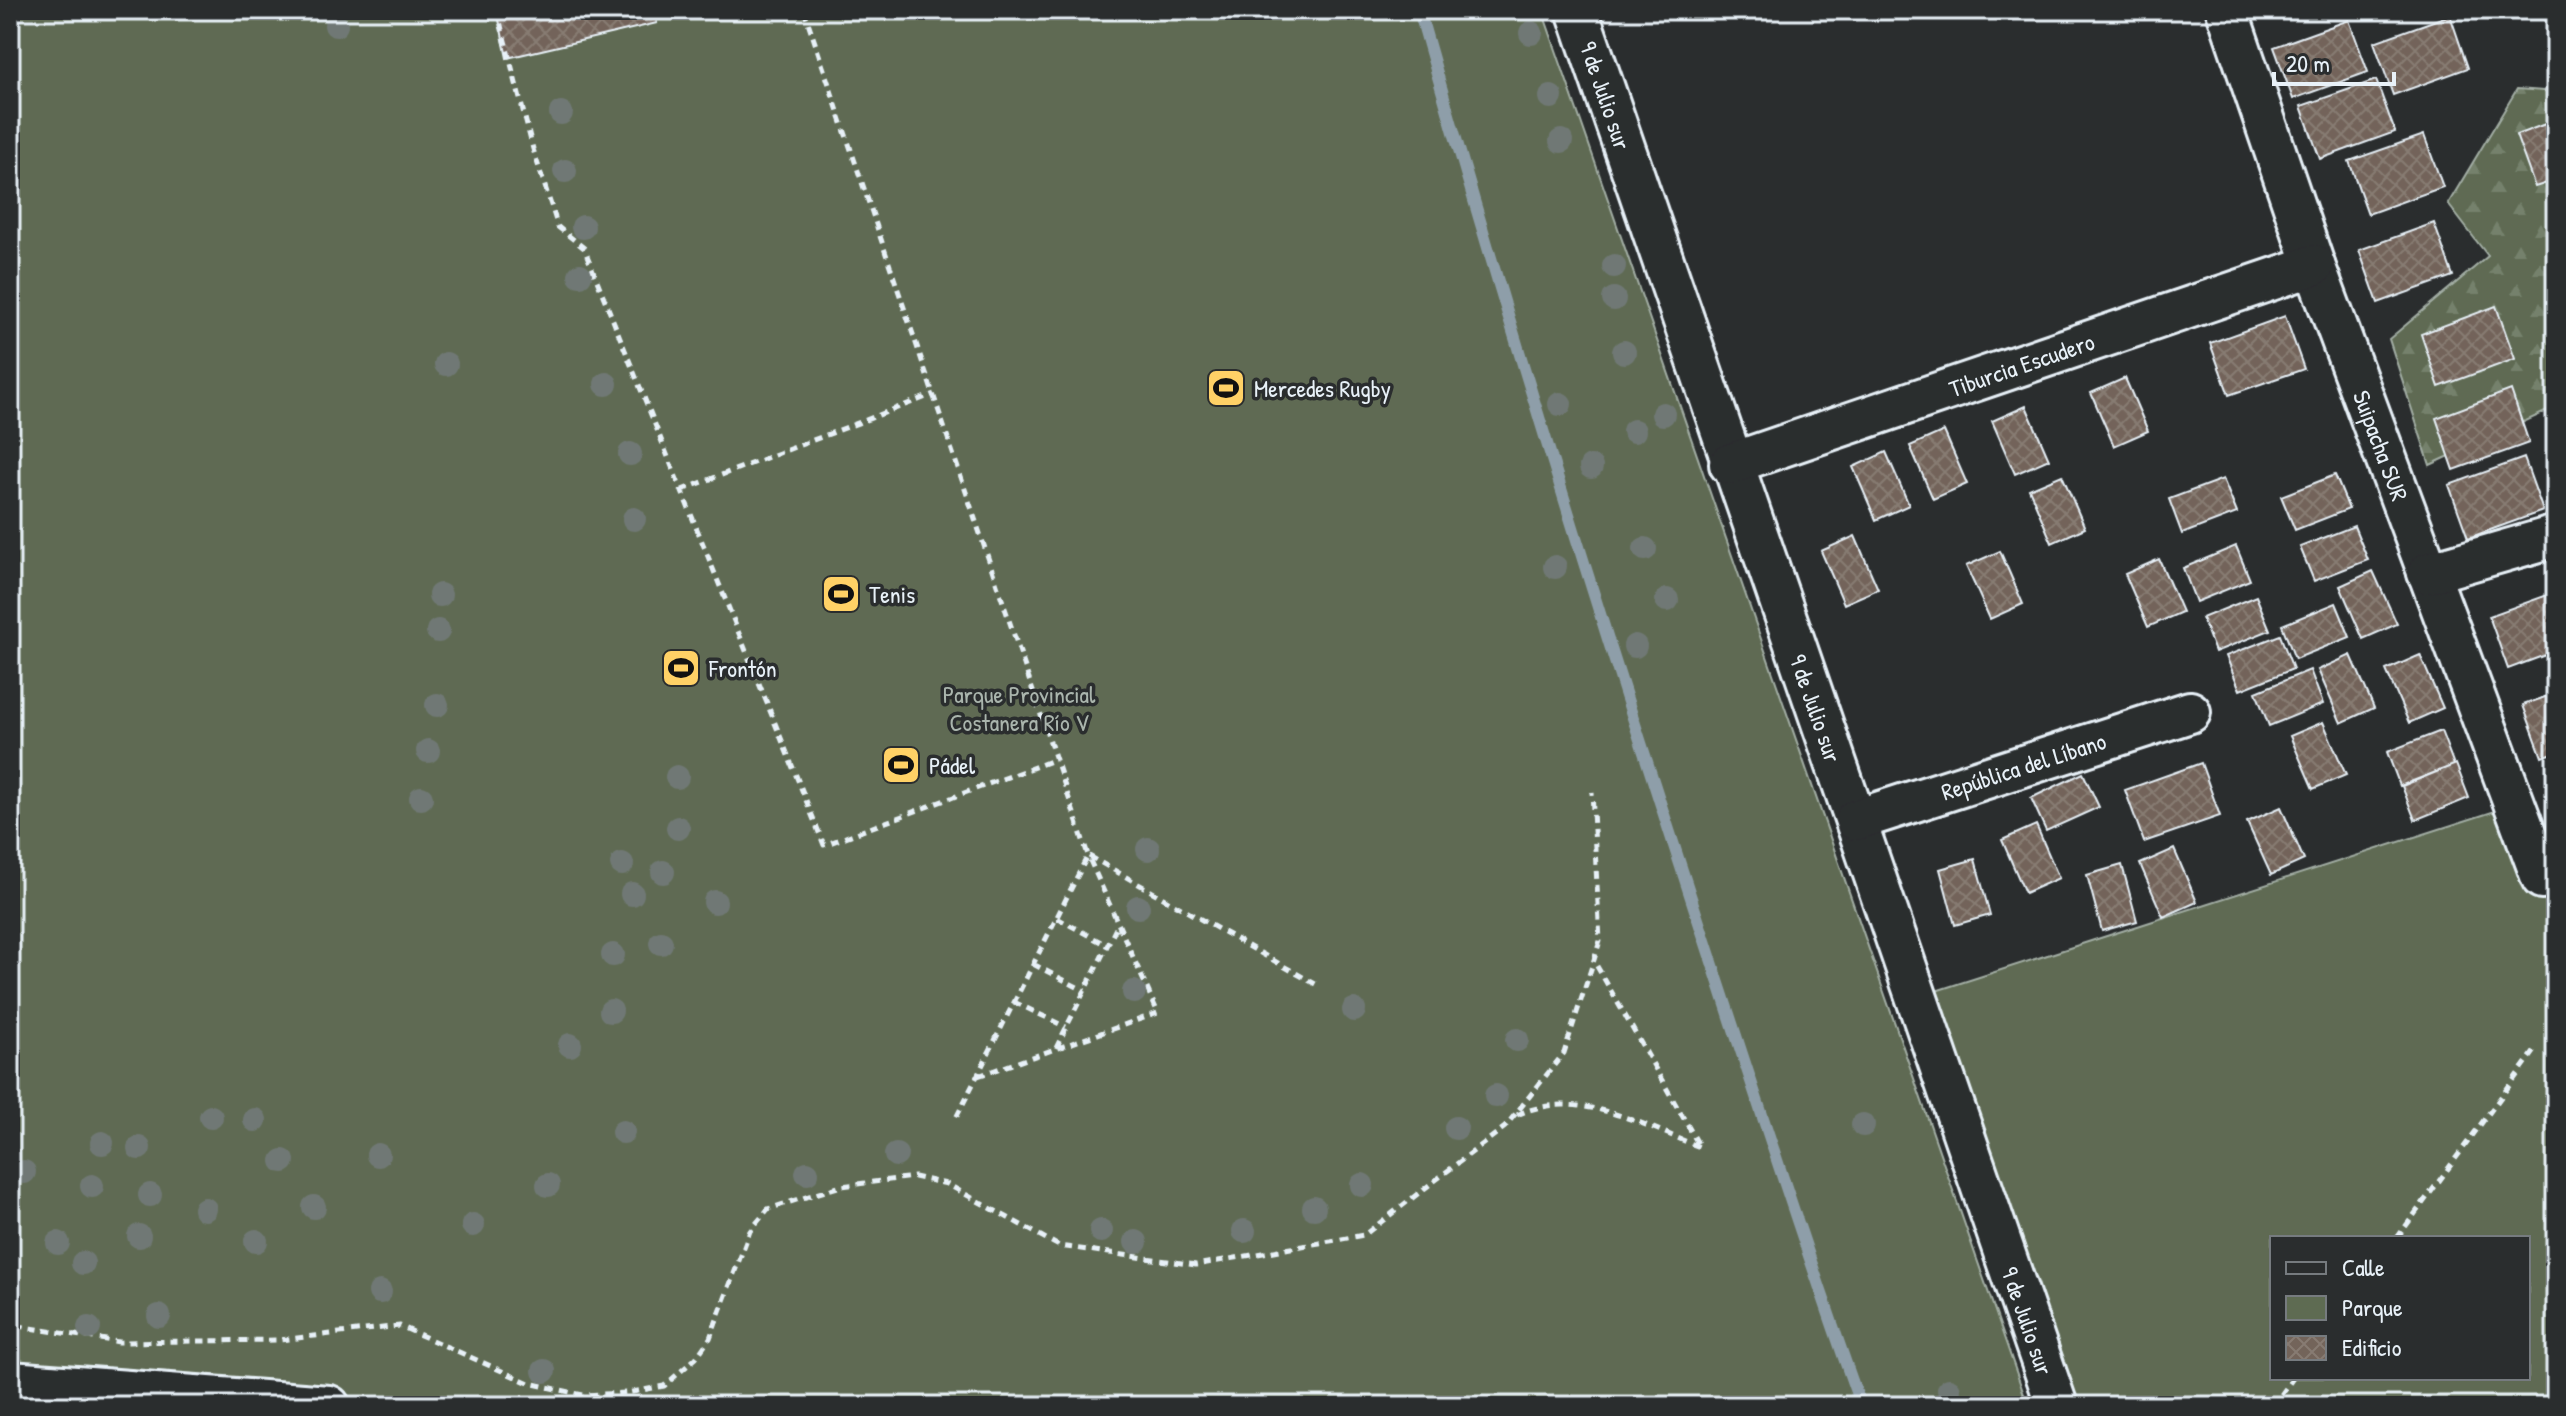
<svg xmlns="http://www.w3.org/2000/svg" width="2566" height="1416" font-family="'Patrick Hand',sans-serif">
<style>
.green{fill:#5e6b52;stroke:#a3aea5;stroke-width:2;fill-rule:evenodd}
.forest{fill:url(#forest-firs);stroke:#a3aea5;stroke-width:2}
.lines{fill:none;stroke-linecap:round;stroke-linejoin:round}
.stream{stroke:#8e9ea9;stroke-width:12}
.building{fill:url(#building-cross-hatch);stroke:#e8f1f8;stroke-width:2}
.minor-casing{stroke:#e8f1f8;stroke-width:46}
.path{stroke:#e8f1f8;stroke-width:5;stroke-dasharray:8 6;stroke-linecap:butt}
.minor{stroke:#2a2d2e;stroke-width:40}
.tree{fill:#707874}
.labels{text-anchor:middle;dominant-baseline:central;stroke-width:7;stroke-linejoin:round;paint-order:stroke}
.street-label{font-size:24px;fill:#e8f1f8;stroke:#2a2d2e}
.poi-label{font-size:24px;fill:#e8f1f8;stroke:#2a2d2e;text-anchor:start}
.park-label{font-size:24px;fill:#aab5ad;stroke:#2a2d2e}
</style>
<defs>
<pattern id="forest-firs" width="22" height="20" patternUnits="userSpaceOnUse" patternTransform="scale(2)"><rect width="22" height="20" fill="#5e6b52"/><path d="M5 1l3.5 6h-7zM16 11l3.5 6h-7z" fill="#75816c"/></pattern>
<pattern id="building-cross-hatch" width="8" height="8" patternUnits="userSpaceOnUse" patternTransform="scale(2)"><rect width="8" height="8" fill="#73645a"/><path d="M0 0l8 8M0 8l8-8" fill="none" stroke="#877b72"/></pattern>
</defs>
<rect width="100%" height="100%" fill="#2a2d2e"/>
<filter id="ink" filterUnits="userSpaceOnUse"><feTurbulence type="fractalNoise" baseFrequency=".0125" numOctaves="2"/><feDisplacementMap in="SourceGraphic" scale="16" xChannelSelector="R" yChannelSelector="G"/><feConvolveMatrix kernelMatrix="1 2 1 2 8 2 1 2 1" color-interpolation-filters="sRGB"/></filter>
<g filter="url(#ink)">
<path class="green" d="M 10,10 L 1542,10 L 2028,1406 L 10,1406 Z
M 2514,805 L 2542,878 L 2556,925 L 2556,1406 L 2057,1406 L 1917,997 ZM 2272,1238 L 2528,1238 L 2528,1378 L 2272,1378 Z"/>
<path class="forest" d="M 2517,89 L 2556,92 L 2556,407 L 2430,465 L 2389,339 L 2488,256 L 2448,204 Z"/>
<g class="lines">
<path class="stream" d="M 1419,10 C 1509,328 1608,645 1711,959 C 1760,1109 1808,1258 1861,1406"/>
</g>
<path class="building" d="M 497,10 L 654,10 L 657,23 L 507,58 Z
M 2450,15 L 2468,68 L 2393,95 L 2374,42 Z
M 2349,20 L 2368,72 L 2293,99 L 2274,47 Z
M 2376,80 L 2395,132 L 2320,159 L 2301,106 Z
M 2556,120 L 2556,180 L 2535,187 L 2516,135 Z
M 2424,135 L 2443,187 L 2368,214 L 2349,161 Z
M 2434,223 L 2453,276 L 2378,303 L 2359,250 Z
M 2496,306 L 2515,359 L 2439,387 L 2421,334 Z
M 2285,316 L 2304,369 L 2229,395 L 2210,343 Z
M 2125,378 L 2148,431 L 2114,446 L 2091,393 Z
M 2511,390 L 2529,443 L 2454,470 L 2436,418 Z
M 2026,406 L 2049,459 L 2015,474 L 1992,421 Z
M 1944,431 L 1967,484 L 1933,499 L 1910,446 Z
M 1886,452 L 1909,505 L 1876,520 L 1853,467 Z
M 2524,458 L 2543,511 L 2468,538 L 2449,485 Z
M 2062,475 L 2085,528 L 2052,543 L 2029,489 Z
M 2335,475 L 2349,509 L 2295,530 L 2281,496 Z
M 2223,479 L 2237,513 L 2182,534 L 2169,499 Z
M 2354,526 L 2368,560 L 2314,581 L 2300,547 Z
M 1855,536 L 1878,589 L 1844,604 L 1821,551 Z
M 2236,546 L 2250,580 L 2196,602 L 2183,568 Z
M 2000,551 L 2023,604 L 1990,619 L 1966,566 Z
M 2159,559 L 2182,612 L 2148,627 L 2125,574 Z
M 2373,571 L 2397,624 L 2363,639 L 2340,586 Z
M 2556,592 L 2556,651 L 2508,669 L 2489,616 Z
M 2256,596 L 2270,630 L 2215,652 L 2202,618 Z
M 2336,603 L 2350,637 L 2295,659 L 2282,625 Z
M 2280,635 L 2293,669 L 2240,690 L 2226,656 Z
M 2351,655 L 2374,708 L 2341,723 L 2318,670 Z
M 2420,655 L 2443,708 L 2409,723 L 2386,670 Z
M 2310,670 L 2323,704 L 2269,726 L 2256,692 Z
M 2556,693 L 2556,752 L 2542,757 L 2523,705 Z
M 2323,722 L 2346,775 L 2313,789 L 2290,736 Z
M 2441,731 L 2454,765 L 2400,786 L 2387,752 Z
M 2201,763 L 2220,816 L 2144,842 L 2125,790 Z
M 2456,764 L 2469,798 L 2415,820 L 2402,786 Z
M 2083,773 L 2099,807 L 2046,831 L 2031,798 Z
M 2281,807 L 2304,860 L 2271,875 L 2247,822 Z
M 2036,825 L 2059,878 L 2025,893 L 2002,840 Z
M 2174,849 L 2197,902 L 2163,917 L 2140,864 Z
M 1975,859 L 1990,915 L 1955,925 L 1940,869 Z
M 2122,865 L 2137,921 L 2102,931 L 2087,875 Z"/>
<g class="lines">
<g class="minor-casing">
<g id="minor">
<path id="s1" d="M 1577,10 C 1734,476 1897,940 2057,1406"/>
<path id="s2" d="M 2227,10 L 2314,265 L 2542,878"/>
<path id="s3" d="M 1730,464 L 2314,265"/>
<path d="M 2428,573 L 2556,536"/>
<path id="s4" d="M 1856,820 L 2190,712"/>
<path d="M 10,1382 L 329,1406"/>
</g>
</g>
<path class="path" d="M 497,10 L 533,149 L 558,227 L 584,248 L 824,845 L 1056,759
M 804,10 L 1088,855 L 955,1120
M 682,490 L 934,394
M 1089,856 L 1317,985
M 2553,914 L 2556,925
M 1057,918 L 1108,946
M 1033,964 L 1085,991
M 1014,1002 L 1066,1027
M 1056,1048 L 1118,924
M 978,1076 L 1158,1013 L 1088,856
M 1517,1115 C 1577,1087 1642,1125 1700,1147 L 1594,961
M 2397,1238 L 2537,1048
M 10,1313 L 18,1326 L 119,1342 L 280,1340 L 400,1326 L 529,1383 L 583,1395 L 627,1393 L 664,1386 L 696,1358 L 710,1338 L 750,1231 L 768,1209 L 841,1186 L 914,1177 L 947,1184 L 1059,1246 L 1196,1265 L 1364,1235 L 1505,1127 L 1564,1053 L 1600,941 L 1592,792
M 2273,1406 L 2293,1378"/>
<use href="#minor" class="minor"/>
</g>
<g class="tree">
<circle cx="336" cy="25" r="12"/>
<circle cx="1531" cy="33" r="12"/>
<circle cx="1551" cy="97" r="12"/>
<circle cx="561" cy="113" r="12"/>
<circle cx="1561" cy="141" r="12"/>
<circle cx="565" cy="171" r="12"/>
<circle cx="583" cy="227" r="12"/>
<circle cx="1614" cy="266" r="12"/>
<circle cx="580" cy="275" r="12"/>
<circle cx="1614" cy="299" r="12"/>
<circle cx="1624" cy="352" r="12"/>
<circle cx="446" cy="364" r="12"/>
<circle cx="606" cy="384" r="12"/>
<circle cx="1560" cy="404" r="12"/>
<circle cx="1663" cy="414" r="12"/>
<circle cx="1634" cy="431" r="12"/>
<circle cx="630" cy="454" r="12"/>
<circle cx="1591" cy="467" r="12"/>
<circle cx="634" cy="519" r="12"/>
<circle cx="1645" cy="549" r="12"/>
<circle cx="1555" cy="567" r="12"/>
<circle cx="440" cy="595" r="12"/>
<circle cx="1667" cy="600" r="12"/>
<circle cx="438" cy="631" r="12"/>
<circle cx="1635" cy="646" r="12"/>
<circle cx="437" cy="705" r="12"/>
<circle cx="428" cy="751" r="12"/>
<circle cx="677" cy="777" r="12"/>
<circle cx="421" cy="798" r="12"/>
<circle cx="678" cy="828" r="12"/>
<circle cx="1148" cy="849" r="12"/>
<circle cx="622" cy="864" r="12"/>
<circle cx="663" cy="872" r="12"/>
<circle cx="632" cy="894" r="12"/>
<circle cx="715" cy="902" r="12"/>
<circle cx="1138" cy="907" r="12"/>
<circle cx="661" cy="943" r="12"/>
<circle cx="613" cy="955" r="12"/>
<circle cx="1134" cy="992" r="12"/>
<circle cx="1354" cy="1010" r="12"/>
<circle cx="611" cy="1011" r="12"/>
<circle cx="1517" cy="1040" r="12"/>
<circle cx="570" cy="1045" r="12"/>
<circle cx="1496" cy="1096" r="12"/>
<circle cx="211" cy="1117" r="12"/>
<circle cx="255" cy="1120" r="12"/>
<circle cx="1863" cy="1125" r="12"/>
<circle cx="1456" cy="1128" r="12"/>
<circle cx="623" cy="1132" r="12"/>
<circle cx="102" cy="1143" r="12"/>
<circle cx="139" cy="1148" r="12"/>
<circle cx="378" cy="1155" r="12"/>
<circle cx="896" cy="1155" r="12"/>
<circle cx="283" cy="1161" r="12"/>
<circle cx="24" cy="1172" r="12"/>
<circle cx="807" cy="1173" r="12"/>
<circle cx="548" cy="1185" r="12"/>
<circle cx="1362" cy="1185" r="12"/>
<circle cx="92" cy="1186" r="12"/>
<circle cx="150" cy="1195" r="12"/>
<circle cx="314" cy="1207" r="12"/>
<circle cx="1314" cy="1208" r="12"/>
<circle cx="205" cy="1209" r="12"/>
<circle cx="473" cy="1225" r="12"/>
<circle cx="1101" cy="1231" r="12"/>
<circle cx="1244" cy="1231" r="12"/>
<circle cx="139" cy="1236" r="12"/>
<circle cx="256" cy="1241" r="12"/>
<circle cx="1136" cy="1242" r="12"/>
<circle cx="58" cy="1243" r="12"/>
<circle cx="83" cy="1263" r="12"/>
<circle cx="380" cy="1292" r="12"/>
<circle cx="159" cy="1316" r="12"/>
<circle cx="89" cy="1328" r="12"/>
<circle cx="544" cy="1371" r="12"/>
<circle cx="1949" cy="1390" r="12"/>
</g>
</g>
<defs>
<g id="stadium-square" transform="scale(2)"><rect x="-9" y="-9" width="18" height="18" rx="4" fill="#ffd166" stroke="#2a2d2e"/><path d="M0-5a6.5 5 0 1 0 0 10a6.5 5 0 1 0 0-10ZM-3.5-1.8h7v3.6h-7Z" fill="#111"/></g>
</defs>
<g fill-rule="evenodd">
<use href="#stadium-square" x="1226" y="388"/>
<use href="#stadium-square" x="841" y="594"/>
<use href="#stadium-square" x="681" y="668"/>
<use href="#stadium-square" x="901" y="765"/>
</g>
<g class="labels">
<g class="street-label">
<text stroke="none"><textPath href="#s1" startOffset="90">9 de Julio sur</textPath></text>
<text stroke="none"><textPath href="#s3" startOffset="308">Tiburcia Escudero</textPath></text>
<text stroke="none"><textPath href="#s2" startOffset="462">Suipacha SUR</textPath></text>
<text stroke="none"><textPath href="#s1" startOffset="738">9 de Julio sur</textPath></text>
<text stroke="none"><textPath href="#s4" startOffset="176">República del Líbano</textPath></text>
<text stroke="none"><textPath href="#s1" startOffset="1386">9 de Julio sur</textPath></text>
</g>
<g class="poi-label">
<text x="1254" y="388">Mercedes Rugby</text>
<text x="869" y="594">Tenis</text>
<text x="709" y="668">Frontón</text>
<text x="929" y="765">Pádel</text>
</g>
<g class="park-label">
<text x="1019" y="694">Parque Provincial<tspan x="1019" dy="28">Costanera Río V</tspan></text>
</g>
</g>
<rect width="2566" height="1416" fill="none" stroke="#2a2d2e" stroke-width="40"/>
<rect x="20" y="20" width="2526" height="1376" fill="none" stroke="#e8f1f8" stroke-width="3" filter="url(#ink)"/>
<rect x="2270" y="1236" width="260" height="144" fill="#2a2d2e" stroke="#767b7f" stroke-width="2"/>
<rect x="2286" y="1262" width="40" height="12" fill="#2a2d2e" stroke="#767b7f" stroke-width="2"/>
<text x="2342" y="1276" font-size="24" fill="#e8f1f8">Calle</text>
<rect x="2286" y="1296" width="40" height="24" fill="#5e6b52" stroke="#767b7f" stroke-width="2"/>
<text x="2342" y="1316" font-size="24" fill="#e8f1f8">Parque</text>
<rect x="2286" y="1336" width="40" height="24" fill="url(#building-cross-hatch)" stroke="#767b7f" stroke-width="2"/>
<text x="2342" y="1356" font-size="24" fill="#e8f1f8">Edificio</text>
<path d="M2274 72v12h120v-12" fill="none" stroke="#e8f1f8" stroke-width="4"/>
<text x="2286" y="72" font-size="24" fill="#e8f1f8" stroke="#2a2d2e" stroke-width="6" paint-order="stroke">20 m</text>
</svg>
